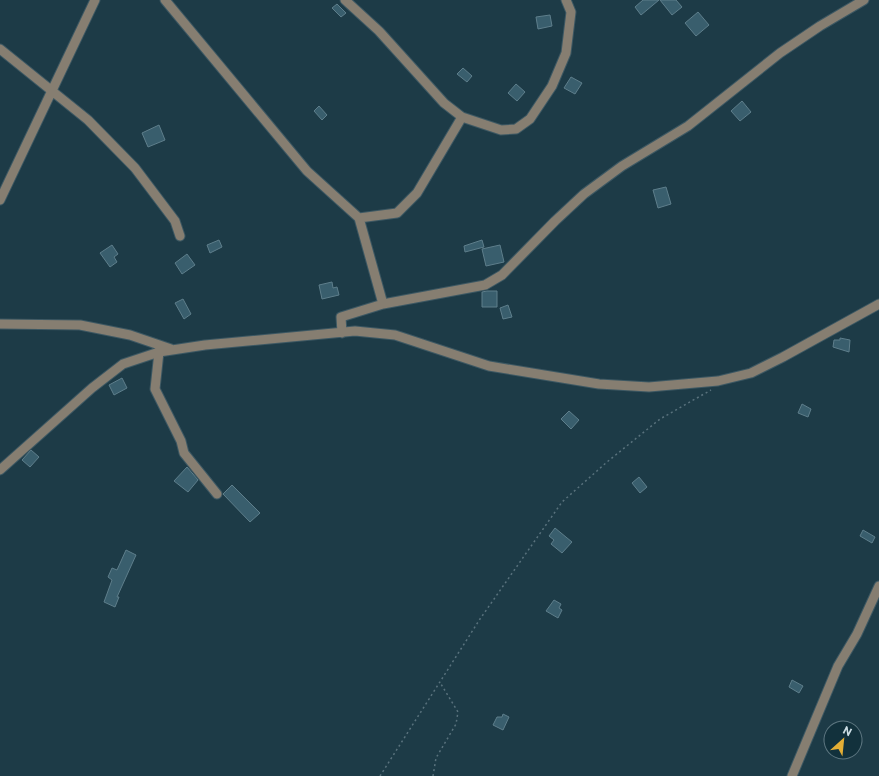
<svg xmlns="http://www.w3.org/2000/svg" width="879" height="776" font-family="Commissioner,sans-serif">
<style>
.building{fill:#395e6d;stroke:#5e7e8b}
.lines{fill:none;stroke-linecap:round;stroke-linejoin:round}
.minor-casing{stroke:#3d5863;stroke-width:11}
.path{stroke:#59727d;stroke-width:1.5;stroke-dasharray:2 3;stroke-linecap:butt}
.minor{stroke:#867e71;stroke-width:9}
</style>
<rect width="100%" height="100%" fill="#1d3b47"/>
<path class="building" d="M 643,0 L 659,0 L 641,15 L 635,7 Z
M 660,0 L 676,0 L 682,7 L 672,15 Z
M 337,4 L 346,13 L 341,17 L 332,8 Z
M 698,12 L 709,25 L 696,36 L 685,23 Z
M 550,15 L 552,26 L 538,29 L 536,17 Z
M 463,68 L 472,76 L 467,82 L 457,74 Z
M 571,77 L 582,83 L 575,94 L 564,88 Z
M 516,84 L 525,92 L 517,101 L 508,93 Z
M 742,101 L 751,112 L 740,121 L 731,111 Z
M 319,106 L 327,115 L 322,120 L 314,111 Z
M 159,125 L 165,140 L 148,147 L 142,133 Z
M 666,187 L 671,204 L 658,208 L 653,190 Z
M 219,240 L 222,247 L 210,253 L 207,245 Z
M 482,240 L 484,247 L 465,252 L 464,246 Z
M 112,245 L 118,254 L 114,257 L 117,262 L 110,267 L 100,253 Z
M 500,245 L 504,262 L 486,266 L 482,249 Z
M 187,254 L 195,265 L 182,274 L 175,263 Z
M 332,282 L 333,288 L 337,287 L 339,295 L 322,299 L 319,285 Z
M 487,291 L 497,291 L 497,307 L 482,307 L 482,292 Z
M 183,299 L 191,314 L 184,319 L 175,303 Z
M 508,305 L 512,317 L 503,319 L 500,308 Z
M 840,338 L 850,340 L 849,352 L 833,347 L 834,340 L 840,340 Z
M 122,378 L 127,388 L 114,395 L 109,385 Z
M 802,404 L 811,409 L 808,417 L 798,413 Z
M 569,411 L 579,420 L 571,429 L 561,419 Z
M 31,450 L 39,457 L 30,467 L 22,460 Z
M 187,467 L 198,480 L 188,492 L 174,481 Z
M 639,477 L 647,487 L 640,493 L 632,483 Z
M 232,485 L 260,513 L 250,522 L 223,494 Z
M 555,528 L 572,542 L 562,553 L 551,544 L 554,540 L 549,536 Z
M 863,530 L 875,537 L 872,543 L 860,536 Z
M 126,550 L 136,555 L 117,597 L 119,597 L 115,607 L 104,602 L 112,580 L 108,577 L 112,568 L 117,570 Z
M 554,600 L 561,604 L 559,608 L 562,610 L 558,618 L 546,611 Z
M 792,680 L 803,686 L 799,693 L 789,687 Z
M 503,714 L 509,717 L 503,730 L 493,725 L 497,717 L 502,717 Z"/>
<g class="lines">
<g class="minor-casing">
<path id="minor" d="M 165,0 L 307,171 L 359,218 L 383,304
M 345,0 L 379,31 L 444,103 L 462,117 L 417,193 L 397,213 L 359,218
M 0,49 L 88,120 L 135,168 L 175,221 L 180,236
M 462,117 L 501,130 L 516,129 L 530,119 L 552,86 L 566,53 L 571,12 L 566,0
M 0,200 L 95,0
M 0,324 L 80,325 L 130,335 L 171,349
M 342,333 L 341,317 L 383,304 L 485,285 L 502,275 L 555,221 L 584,194 L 622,166 L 688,126 L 780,53 L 820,26 L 864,0
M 159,352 L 155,389 L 181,441 L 184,453 L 217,494
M 0,470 L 92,388 L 123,364 L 159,352 L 205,345 L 355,331 L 395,335 L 489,366 L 599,384 L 649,387 L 718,381 L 751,373 L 783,357 L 879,304
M 792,776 L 838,666 L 857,634 L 879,586"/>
</g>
<path class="path" d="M 380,776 L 480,619 L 562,502 L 607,462 L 660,419 L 711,390
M 433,776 L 436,758 L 456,724 L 458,712 L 441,684"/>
<use href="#minor" class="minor"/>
</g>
<g transform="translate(843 740) rotate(27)"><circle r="19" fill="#12313c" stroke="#5d7680"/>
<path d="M0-3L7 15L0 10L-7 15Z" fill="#e3ae35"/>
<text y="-6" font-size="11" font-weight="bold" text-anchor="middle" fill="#cddee5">N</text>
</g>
</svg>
